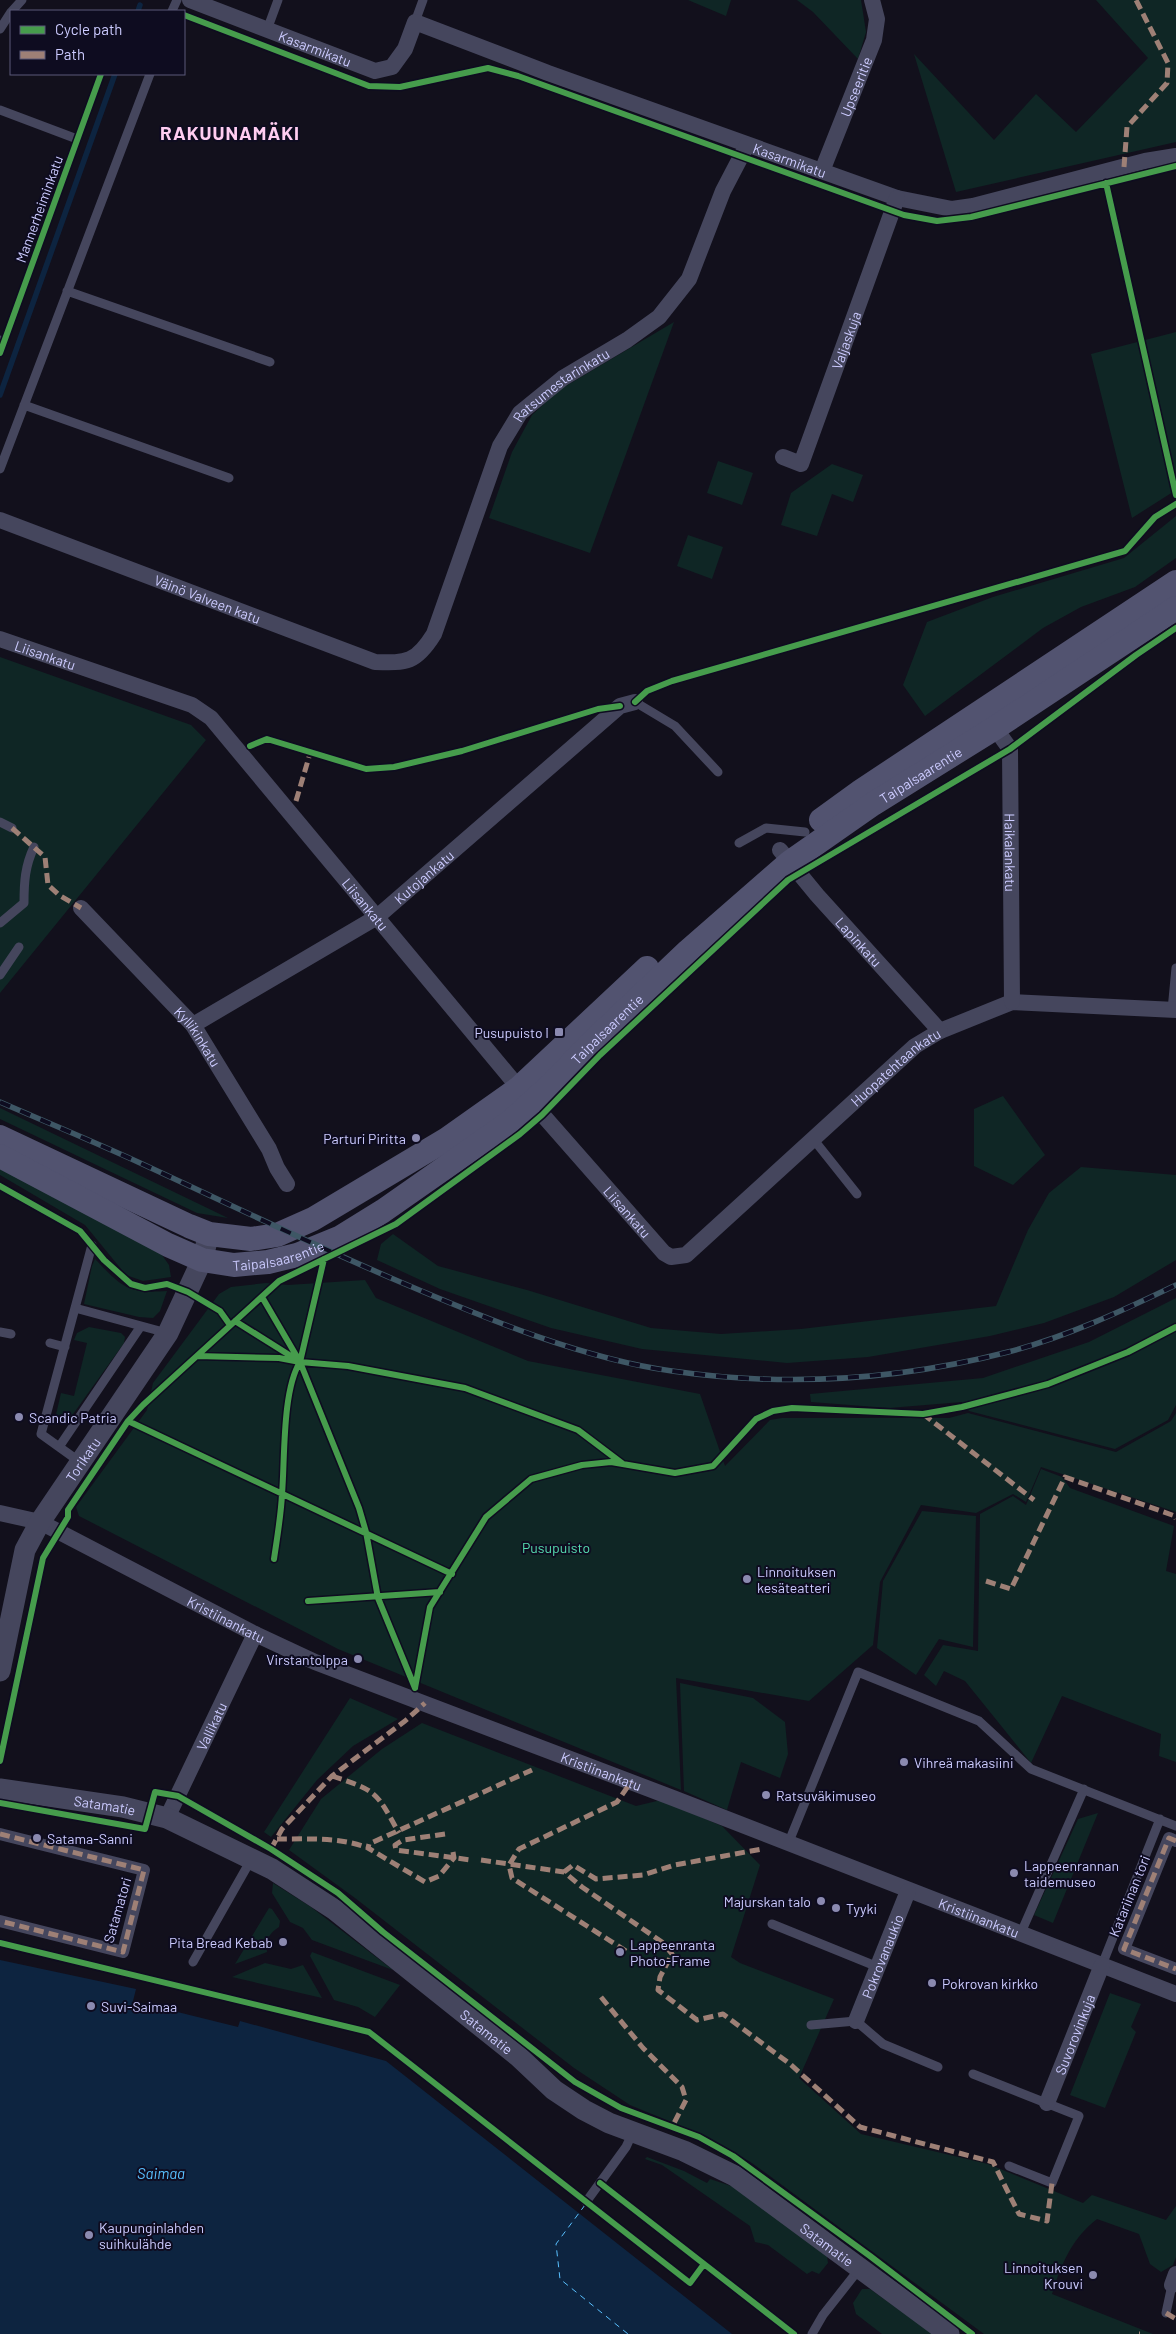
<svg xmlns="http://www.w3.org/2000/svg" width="1176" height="2334" font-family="Barlow,sans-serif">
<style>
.green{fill:#0f2625}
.water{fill:#0d2440}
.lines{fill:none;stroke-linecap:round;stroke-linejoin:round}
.stream{stroke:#0d2440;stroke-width:5.5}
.ferry{stroke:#59c0ff;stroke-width:1;stroke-dasharray:6 5;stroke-linecap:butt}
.service{stroke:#45465d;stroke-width:9}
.pedestrian{stroke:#45465d;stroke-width:12}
.minor{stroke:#45465d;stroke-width:16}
.tertiary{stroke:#45465d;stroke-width:21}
.secondary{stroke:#525370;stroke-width:24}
.rail-casing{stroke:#3e5765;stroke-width:5.5}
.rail{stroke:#0e0c20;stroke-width:4;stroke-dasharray:11;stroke-linecap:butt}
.quiet{stroke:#9e8076;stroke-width:5;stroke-dasharray:10 5;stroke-linecap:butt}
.cycleway-casing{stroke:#0e0c20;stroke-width:9}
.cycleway{stroke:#469c4c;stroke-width:6}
.poi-dot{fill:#8b8ab0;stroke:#0e0c20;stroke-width:2}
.labels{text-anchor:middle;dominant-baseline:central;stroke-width:4;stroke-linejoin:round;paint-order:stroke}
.street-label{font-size:14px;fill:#cccbff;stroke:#0e0c20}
.poi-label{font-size:14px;fill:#cccbff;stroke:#0e0c20;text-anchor:start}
.park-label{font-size:14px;fill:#57dfb1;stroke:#0e0c20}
.water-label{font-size:15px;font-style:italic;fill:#59c0ff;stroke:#0e0c20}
.district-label{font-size:19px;font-weight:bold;letter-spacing:1px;fill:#ffcdf1;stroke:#0e0c20}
</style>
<rect width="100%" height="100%" fill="#12101c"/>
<path class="green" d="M 688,0 L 731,0 L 726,16 Z
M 797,0 L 861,0 L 866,32 L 858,59 L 813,12 Z
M 1096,0 L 1176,0 L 1176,142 L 956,192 L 914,54 L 994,140 L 1036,94 L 1076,132 L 1148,58 Z
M 674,322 L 590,553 L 489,518 L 512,452 L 532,415 L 559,390 Z
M 1176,332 L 1176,490 L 1132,518 L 1091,354 Z
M 718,461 L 753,473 L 742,505 L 707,493 Z
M 832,464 L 863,475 L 853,502 L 832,494 L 817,536 L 781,525 L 791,493 Z
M 1176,516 L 1176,558 L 1135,587 L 1081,607 L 1043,628 L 925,716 L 903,685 L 927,622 L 993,597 L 1124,558 Z
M 688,535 L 723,547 L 712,579 L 677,566 Z
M 0,657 L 191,725 L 206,740 L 0,993 Z
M 1003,1096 L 1045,1155 L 1013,1185 L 974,1166 L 974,1109 Z
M 0,1108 L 228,1218 L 197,1213 L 0,1119 Z
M 0,1161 L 157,1248 L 169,1265 L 171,1277 L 143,1281 L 126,1275 L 85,1225 L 0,1175 Z
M 1081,1167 L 1176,1175 L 1176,1260 L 1114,1297 L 1044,1323 L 990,1336 L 868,1357 L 787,1363 L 642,1349 L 551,1328 L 440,1289 L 377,1260 L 381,1244 L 393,1234 L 438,1266 L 527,1290 L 651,1328 L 721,1334 L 801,1329 L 996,1306 L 1028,1230 L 1049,1193 Z
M 95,1259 C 122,1287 127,1294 167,1291 L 160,1311 L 153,1318 L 139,1317 L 84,1304 L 92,1266 Z
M 365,1280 L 376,1298 L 528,1361 L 700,1394 L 725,1466 L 770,1420 L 782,1418 L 949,1418 L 968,1413 L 1116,1452 L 1171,1421 L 1176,1413 L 1176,1512 L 1041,1467 L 1026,1502 L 1013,1494 L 976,1513 L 921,1505 L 880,1582 L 873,1645 L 809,1701 L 676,1678 L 681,1790 L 338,1649 L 79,1516 L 76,1507 L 147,1410 L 153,1383 L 219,1294 L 231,1287 L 266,1283 L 288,1285 Z
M 1176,1298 L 1176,1405 L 1168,1420 L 1115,1449 L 969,1411 L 962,1402 L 889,1408 L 811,1402 L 810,1394 L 983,1378 L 1089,1342 Z
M 89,1327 L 121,1333 L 125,1337 L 124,1343 L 66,1424 L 62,1420 L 54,1423 L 61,1393 L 74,1396 L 87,1343 L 74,1340 L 77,1333 Z
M 1041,1469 L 1062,1477 L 1070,1488 L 1174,1526 L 1166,1571 L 1176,1574 L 1176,1762 L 1159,1756 L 1161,1734 L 1062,1696 L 1031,1763 L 965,1681 L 944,1671 L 936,1686 L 924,1675 L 943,1645 L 978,1651 L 980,1514 L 1013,1496 L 1026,1505 Z
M 922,1511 L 976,1516 L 973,1647 L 939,1639 L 916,1675 L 877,1648 L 883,1581 Z
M 680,1683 L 753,1698 L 785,1722 L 788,1754 L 780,1778 L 741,1762 L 727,1810 L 684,1791 Z
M 350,1698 L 398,1719 L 353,1746 L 317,1780 L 271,1837 L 264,1832 Z
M 422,1723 L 636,1806 L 661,1800 L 722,1826 L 760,1865 L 731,1957 L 740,1963 L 834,1999 L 799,2078 L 861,2134 L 988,2164 L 1083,2203 L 1092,2195 L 1166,2220 L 1176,2206 L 1176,2257 L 1173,2265 L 1161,2272 L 1150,2264 L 1139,2234 L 1097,2219 C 1072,2238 1061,2265 1052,2294 L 1153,2334 L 984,2334 L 752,2163 L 708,2137 L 630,2105 L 574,2068 L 355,1898 L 289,1850 L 321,1799 L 382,1749 Z
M 1098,1813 L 1053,1923 L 1034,1915 L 1078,1819 Z
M 273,1883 L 311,1907 L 393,1970 L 312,1940 L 303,1928 L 290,1922 L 272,1893 Z
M 269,1908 L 272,1909 L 280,1921 L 279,1927 C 268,1934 266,1940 267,1952 L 235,1964 Z
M 312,1952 L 400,1985 L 375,2017 L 358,2007 L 334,2000 L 310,1956 Z
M 265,1963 L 291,1969 L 303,1965 L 322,1998 L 232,1977 Z
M 1110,1993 L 1141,2004 L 1131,2027 L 1136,2032 L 1105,2108 L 1070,2095 Z
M 647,2157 L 684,2171 L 707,2183 L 710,2179 L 734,2187 L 827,2256 L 828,2263 L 819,2274 L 812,2271 L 807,2274 L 768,2245 L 755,2242 L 750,2226 L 662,2165 L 645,2159 Z
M 862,2289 L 870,2289 L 933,2334 L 882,2334 L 856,2314 L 853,2303 Z"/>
<path class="water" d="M 0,1960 L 136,1989 L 133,2001 L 238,2027 L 240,2021 L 386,2061 L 732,2334 L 0,2334 Z"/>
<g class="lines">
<path class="stream" d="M 138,11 L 140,5
M 0,395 L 115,74"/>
<path class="ferry" d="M 585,2205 L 556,2244 L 560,2279 L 628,2334"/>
<path class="service" d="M 12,11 L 22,0
M 172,11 L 177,0
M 415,22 L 423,0
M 0,29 L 11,12
M 267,30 L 278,0
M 0,110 L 77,139
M 67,291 L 270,362
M 0,340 L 4,341
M 24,405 L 229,478
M 0,469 L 150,74
M 635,702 L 675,726 L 718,772
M 0,822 L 12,828
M 739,843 L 766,828 L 805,832
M 0,923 L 24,903 C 24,882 25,866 34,847
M 0,975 L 19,947
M 1172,1010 L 1176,968
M 814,1140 L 857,1194
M 75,1308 L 92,1245
M 0,1332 L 11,1334
M 50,1343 L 65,1347
M 59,1447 L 141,1326
M 80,1462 L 41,1434 L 75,1308 L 167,1333
M 788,1844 L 858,1672 L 979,1721 L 1031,1769 L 1176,1826
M 772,1924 L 878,1967
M 1020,1935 L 1084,1789
M 193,1962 L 252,1858
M 1102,1965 L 1160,1819
M 811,2025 L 856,2021 L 883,2044 L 938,2067
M 973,2074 L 1079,2116 L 1052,2183 L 1009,2166
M 586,2202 L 626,2147 L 633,2132
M 1166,2313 L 1172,2285
M 812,2334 L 823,2315 L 860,2268"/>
<path class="pedestrian" d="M 0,1834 L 144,1870 L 123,1952 L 0,1921
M 1176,1841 L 1169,1838 L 1124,1949 L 1176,1969"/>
<g class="minor">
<path id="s1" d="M 190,0 L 375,71 L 392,67 L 405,49 L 415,22 L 548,73 L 897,198 L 952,209 L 973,206 L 1145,161 L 1176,156"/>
<path id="s2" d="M 822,171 L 874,40 L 877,19 L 872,0"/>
<path id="s3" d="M 783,457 L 801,464 L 897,198"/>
<path id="s4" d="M 0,520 L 375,662 C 407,663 416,663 434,634 L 500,446 L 520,413 L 563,378 L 627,340 L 659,317 L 689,279 L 723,191 L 747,145"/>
<path id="s5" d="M 0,639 L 192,705 L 211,718 L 519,1088 L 664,1253 L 671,1257 L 686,1255 L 915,1046 L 940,1031 L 1012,1002 L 1176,1010"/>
<path id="s6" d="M 990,721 L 1010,749 L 1012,1002"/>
<path id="s7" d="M 780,850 L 817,895 L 940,1031"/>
<path id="s8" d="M 81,908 L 193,1025 L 269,1149 L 277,1168 L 287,1184"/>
<path id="s9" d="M 193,1025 L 377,917 L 620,706 L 635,702"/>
<path id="s10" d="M 0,1513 L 40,1522 L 255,1634 L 315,1662 L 673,1798 L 1176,1994"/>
<path id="s11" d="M 167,1818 L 255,1634"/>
<path id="s12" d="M 856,2021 L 908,1891"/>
<path id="s13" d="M 1047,2103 L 1102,1965"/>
<path d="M 1172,2285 L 1176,2274"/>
</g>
<g class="tertiary">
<path id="s14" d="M 0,1671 L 25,1550 L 40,1522 L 168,1333 L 202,1260 L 209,1234"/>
<path id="s15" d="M 0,1789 L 123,1807 L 167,1818 L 272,1869 L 335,1910 L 519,2057 L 554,2090 L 584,2110 L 609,2123 L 684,2151 L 735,2176 L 949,2334"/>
</g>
<g class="secondary">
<path d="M 821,820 L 861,791 L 1176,582"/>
<path d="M 0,1137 L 189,1226 L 209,1234 L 251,1239 L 277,1235 L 313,1219 L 447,1139 L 519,1088 L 647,968"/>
<path id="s16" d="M 0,1156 L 168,1245 L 202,1260 L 234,1265 L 268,1262 L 297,1255 L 341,1237 L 383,1211 L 510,1122 L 552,1084 L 588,1046 L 688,951 L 790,862 L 873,804 L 995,728 L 1176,608"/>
</g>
<g class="rail-casing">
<path id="rail" d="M 0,1102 C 46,1122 92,1141 138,1162 C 227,1203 315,1246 405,1284 C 487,1319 584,1359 672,1371 C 784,1387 899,1380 1008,1352 C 1066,1337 1122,1311 1176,1285"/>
</g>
<use href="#rail" class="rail"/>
<path class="quiet" d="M 1124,167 L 1127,127 L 1167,83 L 1168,63 L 1136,0
M 296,801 L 309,757
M 12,828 L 45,857 L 48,885 L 59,895 L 81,908
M 923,1414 L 1034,1500
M 986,1581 L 1011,1589 L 1065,1477 L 1175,1516 L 1176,1519
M 332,1776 C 378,1791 376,1792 399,1833
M 0,1834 L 144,1870 L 123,1952 L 0,1921
M 445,1834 L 403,1840 L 395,1845 L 396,1850 L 471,1860
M 277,1839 C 307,1839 341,1837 368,1848
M 1176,1841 L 1169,1838 L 1124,1949 L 1176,1969
M 271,1849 L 282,1829 L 332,1776 L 405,1721 L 425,1703
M 453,1852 L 454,1858 L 439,1876 L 425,1882 L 368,1848 L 369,1844 L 532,1770
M 481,1860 L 564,1872 L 582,1887 L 662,1942 L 672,1954 L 660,1977 L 658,1990 L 697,2020 L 723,2014 L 790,2064 L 860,2127 L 993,2162 L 1019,2214 L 1047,2221 L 1052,2183
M 564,1872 L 573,1865 L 596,1879 L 643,1875 L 675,1865 L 762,1849
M 626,1951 L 512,1878 L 509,1865 L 519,1849 L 617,1802 L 631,1782
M 601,1997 L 643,2048 L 682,2087 L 686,2100 L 672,2127
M 1166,2313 L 1176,2319
M 1139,2334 L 1140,2334"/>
<g class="cycleway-casing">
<path id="cycleway" d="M 184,15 L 369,86 L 400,87 L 488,68 L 518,76 L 904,215 L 937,221 L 971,217 L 1176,166
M 1106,183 L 1176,495
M 0,353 L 101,74
M 635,702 L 647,691 L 672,681 L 1125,551 L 1155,517 L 1176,504
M 250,746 L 267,739 L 366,769 L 394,767 L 462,751 L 598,709 L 620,706
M 0,1186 L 80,1231 L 104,1260 L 131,1284 L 145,1288 L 167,1284 L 188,1292 L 220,1311 L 230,1325
M 324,1259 L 300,1362 L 359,1508 L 366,1532 L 378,1598 L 415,1688
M 262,1297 L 300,1362 L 348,1366 L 465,1388 L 578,1430 L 623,1464
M 235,1321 L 294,1358
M 197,1356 L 279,1358 L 300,1362
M 128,1421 L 452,1574
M 274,1559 C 277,1538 281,1516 282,1494 C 285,1459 282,1391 300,1362
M 308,1601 L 440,1592
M 415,1688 L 430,1607 L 486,1517 L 531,1479 L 582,1465 L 611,1462 L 675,1473 L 713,1466 L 756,1419 L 773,1411 L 792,1408 L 923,1414 L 962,1407 L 1048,1384 L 1128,1352 L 1176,1327
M 0,1761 L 43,1558 L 68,1517 L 68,1510 L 128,1421 L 143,1405 L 279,1281 L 396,1224 L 520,1134 L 542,1115 L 600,1055 L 788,880 L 1010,749 L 1136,655 L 1176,628
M 0,1803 L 145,1829 L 155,1792 L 178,1796 L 271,1849 L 338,1893 L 383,1932 L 575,2082 L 621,2108 L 699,2137 L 733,2156 L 870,2256 L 972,2334
M 0,1943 L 369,2032 L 690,2283 L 704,2264
M 600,2183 L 794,2334"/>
</g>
<use href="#cycleway" class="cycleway"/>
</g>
<g class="poi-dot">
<rect x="554" y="1027" width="10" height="10" rx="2.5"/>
<circle cx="416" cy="1138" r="5"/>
<circle cx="19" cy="1417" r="5"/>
<circle cx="747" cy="1579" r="5"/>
<circle cx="358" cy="1659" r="5"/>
<circle cx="904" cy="1762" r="5"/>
<circle cx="766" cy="1795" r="5"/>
<circle cx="37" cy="1838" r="5"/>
<circle cx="1014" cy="1873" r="5"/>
<circle cx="821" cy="1901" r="5"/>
<circle cx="836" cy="1908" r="5"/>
<circle cx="283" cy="1942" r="5"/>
<circle cx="620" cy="1952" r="5"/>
<circle cx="932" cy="1983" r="5"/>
<circle cx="91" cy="2006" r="5"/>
<circle cx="89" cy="2235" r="5"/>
<circle cx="1093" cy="2275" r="5"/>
</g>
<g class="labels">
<g class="street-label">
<text stroke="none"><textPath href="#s1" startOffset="134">Kasarmikatu</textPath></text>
<text stroke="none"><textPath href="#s2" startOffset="91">Upseeritie</textPath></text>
<text stroke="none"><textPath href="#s1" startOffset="666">Kasarmikatu</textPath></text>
<text transform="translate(39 209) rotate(-70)">Mannerheiminkatu</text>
<text stroke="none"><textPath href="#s3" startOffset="151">Valjaskuja</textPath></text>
<text stroke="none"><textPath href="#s4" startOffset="759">Ratsumestarinkatu</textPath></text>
<text stroke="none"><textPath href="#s4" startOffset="222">Väinö Valveen katu</textPath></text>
<text stroke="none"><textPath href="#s5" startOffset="48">Liisankatu</textPath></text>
<text stroke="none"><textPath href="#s16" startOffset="1115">Taipalsaarentie</textPath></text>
<text stroke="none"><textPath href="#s6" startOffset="138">Haikalankatu</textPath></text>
<text stroke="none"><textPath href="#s9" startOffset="275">Kutojankatu</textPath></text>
<text stroke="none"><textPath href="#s5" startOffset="468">Liisankatu</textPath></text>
<text stroke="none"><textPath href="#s7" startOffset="121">Lapinkatu</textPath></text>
<text stroke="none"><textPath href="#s16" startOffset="710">Taipalsaarentie</textPath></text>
<text stroke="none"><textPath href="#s8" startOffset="174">Kyllikinkatu</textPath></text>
<text stroke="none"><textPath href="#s5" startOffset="1232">Huopatehtaankatu</textPath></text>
<text stroke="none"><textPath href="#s5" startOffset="872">Liisankatu</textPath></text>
<text stroke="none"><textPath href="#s16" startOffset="305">Taipalsaarentie</textPath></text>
<text stroke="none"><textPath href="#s14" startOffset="231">Torikatu</textPath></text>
<text stroke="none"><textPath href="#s10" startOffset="251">Kristiinankatu</textPath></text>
<text stroke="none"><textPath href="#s11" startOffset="102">Vallikatu</textPath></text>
<text stroke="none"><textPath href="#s10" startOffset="656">Kristiinankatu</textPath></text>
<text stroke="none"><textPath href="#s15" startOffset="106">Satamatie</textPath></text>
<text transform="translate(1129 1896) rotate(-68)">Katariinan tori</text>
<text transform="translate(117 1910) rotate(-74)">Satamatori</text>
<text stroke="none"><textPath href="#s10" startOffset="1061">Kristiinankatu</textPath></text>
<text stroke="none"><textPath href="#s12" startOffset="70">Pokrovanaukio</textPath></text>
<text stroke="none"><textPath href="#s15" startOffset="556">Satamatie</textPath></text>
<text stroke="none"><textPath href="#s13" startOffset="74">Suvorovinkuja</textPath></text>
<text stroke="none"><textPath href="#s15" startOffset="961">Satamatie</textPath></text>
</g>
<g class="poi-label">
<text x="549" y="1032" text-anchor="end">Pusupuisto I</text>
<text x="406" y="1138" text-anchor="end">Parturi Piritta</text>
<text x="29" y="1417">Scandic Patria</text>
<text x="757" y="1571">Linnoituksen<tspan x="757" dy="16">kesäteatteri</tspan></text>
<text x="348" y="1659" text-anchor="end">Virstantolppa</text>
<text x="914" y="1762">Vihreä makasiini</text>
<text x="776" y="1795">Ratsuväkimuseo</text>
<text x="47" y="1838">Satama-Sanni</text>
<text x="1024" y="1865">Lappeenrannan<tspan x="1024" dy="16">taidemuseo</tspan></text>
<text x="811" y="1901" text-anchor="end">Majurskan talo</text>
<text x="846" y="1908">Tyyki</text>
<text x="273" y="1942" text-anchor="end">Pita Bread Kebab</text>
<text x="630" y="1944">Lappeenranta<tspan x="630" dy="16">Photo-Frame</tspan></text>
<text x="942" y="1983">Pokrovan kirkko</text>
<text x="101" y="2006">Suvi-Saimaa</text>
<text x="99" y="2227">Kaupunginlahden<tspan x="99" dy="16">suihkulähde</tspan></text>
<text x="1083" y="2267" text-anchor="end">Linnoituksen<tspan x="1083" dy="16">Krouvi</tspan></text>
</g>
<g class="park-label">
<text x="556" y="1547">Pusupuisto</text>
</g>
<g class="water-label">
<text x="161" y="2173">Saimaa</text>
</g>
<g class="district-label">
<text x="230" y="132">RAKUUNAMÄKI</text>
</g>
</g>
<rect x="10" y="10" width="175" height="65" fill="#0e0c20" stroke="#5a5879"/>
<rect x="20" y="26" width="25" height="8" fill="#469c4c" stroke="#5a5879"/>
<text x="55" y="35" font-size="15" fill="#cccbff">Cycle path</text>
<rect x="20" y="51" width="25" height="8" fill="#9e8076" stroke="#5a5879"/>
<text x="55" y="60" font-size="15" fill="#cccbff">Path</text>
</svg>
